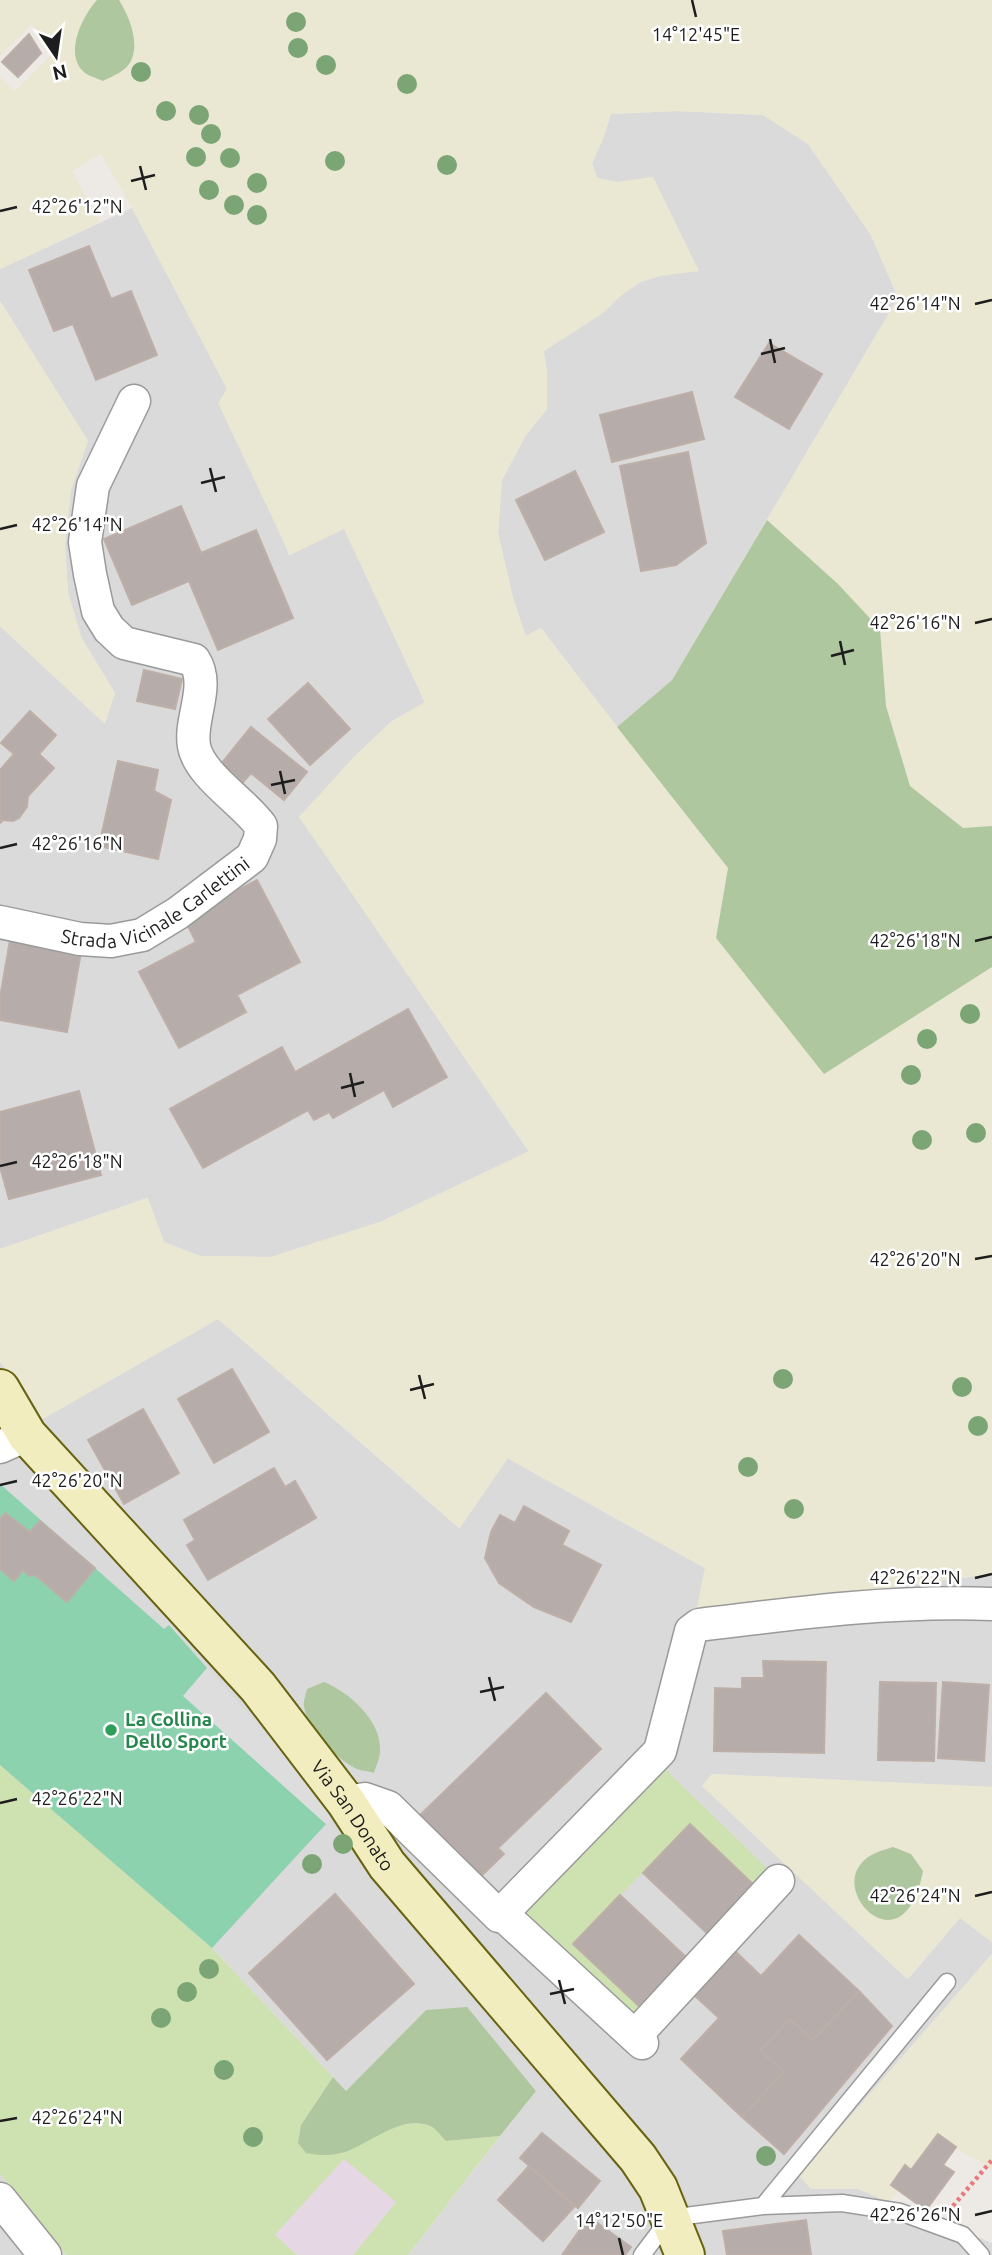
<svg xmlns="http://www.w3.org/2000/svg" width="992" height="2255" font-family="Ubuntu,sans-serif">
<style>
.residential{fill:#dbdada}
.industrial{fill:#e5d7e4}
.farmland{fill:#eae8d2}
.grass{fill:#cee1b0}
.forest{fill:#afc79e}
.pitch{fill:#8cd2ae}
.parking{fill:#ddd}
.building{fill:#b6adaa;stroke:#bdafa8;stroke-width:2}
.lines{fill:none;stroke-linecap:round;stroke-linejoin:round}
.lane-casing{stroke:#9a9a9a;stroke-width:19}
.street-casing{stroke:#9a9a9a;stroke-width:35}
.secondary-casing{stroke:#666412;stroke-width:42}
.path{stroke:#e87a7d;stroke-width:4.5;stroke-dasharray:3.5 3.5;stroke-linecap:butt}
.lane{stroke:#fff;stroke-width:16}
.street{stroke:#fff;stroke-width:32}
.secondary{stroke:#f1edbe;stroke-width:38}
.tree{fill:#7ba574}
.ticks{fill:none;stroke:#1d1d1d;stroke-width:2.5}
.leisure-dot{fill:#2e9e5b;stroke:#fff;stroke-width:2.5}
.labels{text-anchor:middle;dominant-baseline:central;stroke-width:5;stroke-linejoin:round;paint-order:stroke}
.street-label{font-size:19px;fill:#1d1d1d;stroke:#fff}
.leisure-label{font-size:19px;font-weight:bold;fill:#27864d;stroke:#fff;text-anchor:start}
.ticks-label{font-size:18px;text-anchor:middle;fill:#1d1d1d;stroke:#fff;stroke-width:5;stroke-linejoin:round;paint-order:stroke}
</style>
<rect width="100%" height="100%" fill="#ede9e4"/>
<path class="residential" d="M 677,111 L 763,115 L 808,144 L 871,235 L 898,298 L 672,680 L 617,727 L 541,628 L 526,637 L 513,598 L 498,533 L 502,480 L 526,435 L 547,409 L 547,373 L 543,351 L 603,313 L 620,296 L 640,282 L 660,276 L 641,180 L 617,182 L 597,178 L 592,163 L 602,141 L 611,114 Z
M 132,208 L 228,390 L 289,555 L 344,528 L 425,703 L 392,721 L 354,757 L 300,817 L 529,1152 L 380,1222 L 271,1257 L 200,1256 L 164,1242 L 147,1198 L 0,1249 L 0,626 L 104,723 L 115,693 L 82,639 L 68,593 L 65,545 L 71,490 L 88,441 L 0,301 L 0,269 Z
M 218,1319 L 459,1528 L 507,1458 L 705,1568 L 696,1613 L 992,1574 L 992,1787 L 713,1774 L 702,1786 L 908,1979 L 960,1918 L 992,1942 L 992,1954 L 799,2175 L 811,2189 L 858,2189 L 992,2243 L 992,2255 L 408,2255 L 536,2090 L 426,2010 L 346,2091 L 212,1948 L 0,1765 L 0,1361 L 37,1422 Z
M 0,2174 L 66,2255 L 0,2255 Z"/>
<path class="industrial" d="M 344,2158 L 396,2202 L 353,2255 L 297,2255 L 275,2235 Z"/>
<path class="farmland" d="M 0,0 L 992,0 L 992,826 L 963,828 L 910,786 L 886,706 L 880,629 L 838,584 L 767,520 L 898,298 L 871,235 L 808,144 L 763,115 L 677,111 L 611,114 L 602,141 L 592,163 L 597,178 L 617,182 L 653,177 L 699,271 L 660,276 L 640,282 L 620,296 L 603,313 L 544,351 L 547,373 L 547,409 L 526,435 L 502,480 L 498,533 L 513,598 L 526,636 L 540,628 L 728,868 L 716,938 L 824,1073 L 992,967 L 992,1574 L 696,1613 L 705,1568 L 508,1458 L 460,1528 L 218,1319 L 37,1422 L 0,1361 L 0,1249 L 148,1198 L 164,1242 L 200,1256 L 271,1257 L 380,1222 L 529,1151 L 299,817 L 354,757 L 392,721 L 425,702 L 344,529 L 290,555 L 218,403 L 227,389 L 132,208 L 101,154 L 72,171 L 100,222 L 0,269 L 0,77 L 15,91 L 52,54 L 32,24 L 0,56 Z
M 0,301 L 88,441 L 71,490 L 65,545 L 68,593 L 82,639 L 115,693 L 105,724 L 0,626 Z
M 712,1774 L 992,1787 L 992,1942 L 960,1918 L 907,1979 L 702,1786 Z
M 992,1954 L 992,2169 L 941,2139 L 889,2202 L 858,2189 L 811,2189 L 799,2175 Z"/>
<path class="grass" d="M 0,1765 L 212,1948 L 333,2077 L 301,2125 L 347,2151 C 370,2140 402,2116 429,2126 C 436,2129 441,2136 446,2141 L 500,2136 L 408,2255 L 353,2255 L 396,2202 L 344,2159 L 275,2235 L 297,2255 L 66,2255 L 0,2174 Z
M 661,1765 L 770,1871 L 756,1887 L 690,1824 L 573,1944 L 639,2006 L 628,2018 L 521,1916 Z"/>
<path class="forest" d="M 97,0 L 119,0 C 129,16 140,42 131,61 C 126,71 113,76 103,81 C 97,78 87,76 83,71 C 64,53 83,15 97,0 Z
M 767,520 L 838,584 L 880,629 L 886,706 L 910,786 L 963,828 L 992,826 L 992,967 L 824,1074 L 716,938 L 728,868 L 617,727 L 672,680 Z
M 324,1682 C 349,1692 382,1721 380,1751 C 380,1758 376,1766 374,1773 C 369,1771 362,1771 357,1769 C 337,1760 307,1729 304,1706 C 303,1701 306,1694 307,1689 Z
M 893,1847 L 911,1854 L 923,1871 C 905,1967 834,1898 860,1865 C 868,1854 880,1851 893,1847 Z
M 467,2007 L 536,2091 L 500,2136 L 446,2141 C 441,2136 436,2129 430,2126 C 402,2115 373,2141 348,2151 C 334,2156 321,2156 306,2153 L 298,2143 L 301,2125 L 333,2077 L 346,2091 L 426,2010 Z"/>
<path class="pitch" d="M 0,1484 L 164,1629 L 169,1625 L 207,1668 L 184,1696 L 326,1824 L 212,1948 L 0,1765 Z"/>
<path class="parking" d="M 207,1668 L 338,1814 L 326,1824 L 183,1696 Z"/>
<path class="building" d="M 29,34 L 41,53 L 18,77 L 2,62 Z
M 89,246 L 111,299 L 131,291 L 157,355 L 96,380 L 73,324 L 54,331 L 29,270 Z
M 769,343 L 822,374 L 789,429 L 735,397 Z
M 692,392 L 704,439 L 612,462 L 600,415 Z
M 688,452 L 706,543 L 676,565 L 641,571 L 620,466 Z
M 575,471 L 604,532 L 545,560 L 516,500 Z
M 181,506 L 201,553 L 256,530 L 293,618 L 218,650 L 189,581 L 132,605 L 104,539 Z
M 144,670 L 182,679 L 175,709 L 137,701 Z
M 308,683 L 350,729 L 310,765 L 268,719 Z
M 30,711 L 56,735 L 39,754 L 54,768 L 28,796 L 27,807 L 19,818 L 13,821 L 3,820 L 0,823 L 0,770 L 14,754 L 1,743 Z
M 251,727 L 307,772 L 284,800 L 251,773 L 243,782 L 221,764 Z
M 118,761 L 158,770 L 154,791 L 171,800 L 158,859 L 99,846 Z
M 257,880 L 300,962 L 237,995 L 246,1012 L 179,1048 L 139,972 L 196,942 L 184,918 Z
M 10,940 L 81,952 L 67,1032 L 0,1020 L 0,998 Z
M 408,1009 L 447,1077 L 393,1107 L 384,1090 L 333,1118 L 329,1112 L 314,1120 L 308,1110 L 203,1168 L 170,1109 L 282,1047 L 295,1072 Z
M 79,1091 L 101,1175 L 9,1199 L 0,1167 L 0,1112 Z
M 232,1369 L 269,1432 L 214,1463 L 178,1399 Z
M 143,1409 L 179,1473 L 124,1504 L 88,1440 Z
M 274,1468 L 285,1487 L 295,1481 L 316,1518 L 208,1580 L 187,1545 L 195,1540 L 184,1520 Z
M 524,1506 L 569,1531 L 562,1545 L 601,1565 L 571,1622 L 534,1607 L 499,1583 L 485,1558 L 491,1532 L 500,1515 L 515,1523 Z
M 5,1513 L 30,1532 L 40,1521 L 95,1568 L 67,1602 L 35,1575 L 29,1576 L 23,1570 L 14,1581 L 0,1569 L 0,1519 Z
M 763,1661 L 826,1662 L 824,1753 L 714,1751 L 715,1688 L 742,1689 L 742,1678 L 764,1678 Z
M 880,1682 L 936,1683 L 934,1761 L 878,1760 Z
M 943,1682 L 989,1685 L 984,1761 L 938,1758 Z
M 546,1693 L 601,1749 L 498,1848 L 504,1854 L 477,1880 L 417,1818 Z
M 690,1824 L 756,1887 L 709,1935 L 643,1873 Z
M 335,1894 L 414,1984 L 327,2060 L 249,1973 Z
M 620,1895 L 686,1957 L 639,2006 L 573,1944 Z
M 799,1935 L 859,1991 L 813,2040 L 790,2019 L 760,2051 L 784,2072 L 742,2117 L 681,2059 L 719,2018 L 695,1996 L 736,1952 L 761,1976 Z
M 859,1991 L 892,2026 L 784,2154 L 742,2117 L 784,2072 L 760,2051 L 790,2019 L 813,2040 Z
M 542,2133 L 600,2181 L 578,2208 L 520,2158 Z
M 938,2134 L 956,2147 L 943,2165 L 954,2172 L 926,2210 L 891,2185 L 905,2165 L 911,2170 Z
M 529,2166 L 574,2207 L 543,2241 L 498,2200 Z
M 589,2217 L 631,2247 L 625,2255 L 562,2255 Z
M 806,2220 L 811,2255 L 727,2255 L 723,2231 Z"/>
<g class="lines">
<g class="lane-casing">
<path id="lane" d="M 763,2206 L 947,1982
M 642,2255 L 670,2218 L 763,2206 L 842,2203 L 900,2212 L 963,2235 L 981,2255"/>
</g>
<g class="street-casing">
<g id="street">
<path id="s1" d="M 0,922 L 80,939 L 111,941 L 142,935 L 178,913 L 252,857 L 260,839 L 261,826 C 244,802 199,775 194,746 C 189,719 211,686 194,660 L 124,643 L 109,629 L 98,611 L 90,574 L 85,542 L 93,486 L 134,401"/>
<path d="M 0,1447 L 27,1435"/>
<path d="M 346,1802 L 365,1799 L 388,1807 L 499,1916 L 660,1751 L 691,1631 L 699,1625 C 796,1613 894,1600 992,1604"/>
<path d="M 502,1914 L 642,2043"/>
<path d="M 635,2036 L 778,1881"/>
<path d="M 0,2199 L 45,2255"/>
</g>
</g>
<g class="secondary-casing">
<g id="secondary">
<path id="s2" d="M 0,1389 L 27,1435 L 258,1687 L 346,1802 L 387,1865 L 638,2158 L 658,2188 L 685,2255"/>
</g>
</g>
<path class="path" d="M 953,2206 L 992,2160"/>
<use href="#lane" class="lane"/>
<use href="#street" class="street"/>
<use href="#secondary" class="secondary"/>
</g>
<g class="tree">
<circle cx="296" cy="22" r="10"/>
<circle cx="298" cy="48" r="10"/>
<circle cx="326" cy="65" r="10"/>
<circle cx="141" cy="72" r="10"/>
<circle cx="407" cy="84" r="10"/>
<circle cx="166" cy="111" r="10"/>
<circle cx="199" cy="115" r="10"/>
<circle cx="211" cy="134" r="10"/>
<circle cx="196" cy="157" r="10"/>
<circle cx="230" cy="158" r="10"/>
<circle cx="335" cy="161" r="10"/>
<circle cx="447" cy="165" r="10"/>
<circle cx="257" cy="183" r="10"/>
<circle cx="209" cy="190" r="10"/>
<circle cx="234" cy="205" r="10"/>
<circle cx="257" cy="215" r="10"/>
<circle cx="970" cy="1014" r="10"/>
<circle cx="927" cy="1039" r="10"/>
<circle cx="911" cy="1075" r="10"/>
<circle cx="976" cy="1133" r="10"/>
<circle cx="922" cy="1140" r="10"/>
<circle cx="783" cy="1379" r="10"/>
<circle cx="962" cy="1387" r="10"/>
<circle cx="978" cy="1426" r="10"/>
<circle cx="748" cy="1467" r="10"/>
<circle cx="794" cy="1509" r="10"/>
<circle cx="343" cy="1844" r="10"/>
<circle cx="312" cy="1864" r="10"/>
<circle cx="209" cy="1969" r="10"/>
<circle cx="187" cy="1992" r="10"/>
<circle cx="161" cy="2018" r="10"/>
<circle cx="224" cy="2070" r="10"/>
<circle cx="253" cy="2137" r="10"/>
<circle cx="766" cy="2156" r="10"/>
</g>
<path class="ticks" d="M 692,0 L 696,17M 140,166 L 146,190M 131,181 L 155,175M 0,211 L 17,207M 975,304 L 992,300M 770,339 L 775,363M 761,354 L 785,348M 210,468 L 216,492M 201,483 L 225,477M 0,529 L 17,525M 975,623 L 992,619M 840,641 L 845,665M 831,656 L 854,650M 280,771 L 285,794M 271,785 L 295,780M 0,848 L 17,844M 975,941 L 992,937M 350,1073 L 355,1097M 341,1088 L 364,1082M 0,1166 L 17,1162M 975,1259 L 992,1256M 419,1375 L 425,1399M 410,1390 L 434,1384M 0,1485 L 17,1481M 975,1578 L 992,1574M 489,1677 L 495,1701M 480,1692 L 504,1687M 0,1803 L 17,1799M 975,1896 L 992,1892M 559,1980 L 565,2004M 550,1994 L 574,1989M 0,2121 L 17,2118M 975,2215 L 992,2211M 619,2238 L 623,2255"/>
<circle class="leisure-dot" cx="111" cy="1730" r="7"/>
<g class="labels">
<g class="street-label">
<text stroke="none"><textPath href="#s1" startOffset="168">Strada Vicinale Carlettini</textPath></text>
<text stroke="none"><textPath href="#s2" startOffset="555">Via San Donato</textPath></text>
</g>
<g class="leisure-label">
<text x="125" y="1719">La Collina<tspan x="125" dy="22">Dello Sport</tspan></text>
</g>
</g>
<g class="ticks-label">
<text x="696" y="41">14°12'45"E</text>
<text x="77" y="213">42°26'12"N</text>
<text x="915" y="310">42°26'14"N</text>
<text x="77" y="531">42°26'14"N</text>
<text x="915" y="629">42°26'16"N</text>
<text x="77" y="850">42°26'16"N</text>
<text x="915" y="947">42°26'18"N</text>
<text x="77" y="1168">42°26'18"N</text>
<text x="915" y="1266">42°26'20"N</text>
<text x="77" y="1487">42°26'20"N</text>
<text x="915" y="1584">42°26'22"N</text>
<text x="77" y="1805">42°26'22"N</text>
<text x="915" y="1902">42°26'24"N</text>
<text x="77" y="2124">42°26'24"N</text>
<text x="915" y="2221">42°26'26"N</text>
<text x="619" y="2227">14°12'50"E</text>
</g>
<g transform="translate(56 56) rotate(167)" stroke="#ffffff" stroke-width="5" paint-order="stroke">
<path d="M0-5L12 26L0 18L-12 26Z" fill="#1d1d1d"/>
<text y="-10" font-size="19" font-weight="bold" text-anchor="middle" fill="#1d1d1d">N</text>
</g>
</svg>
